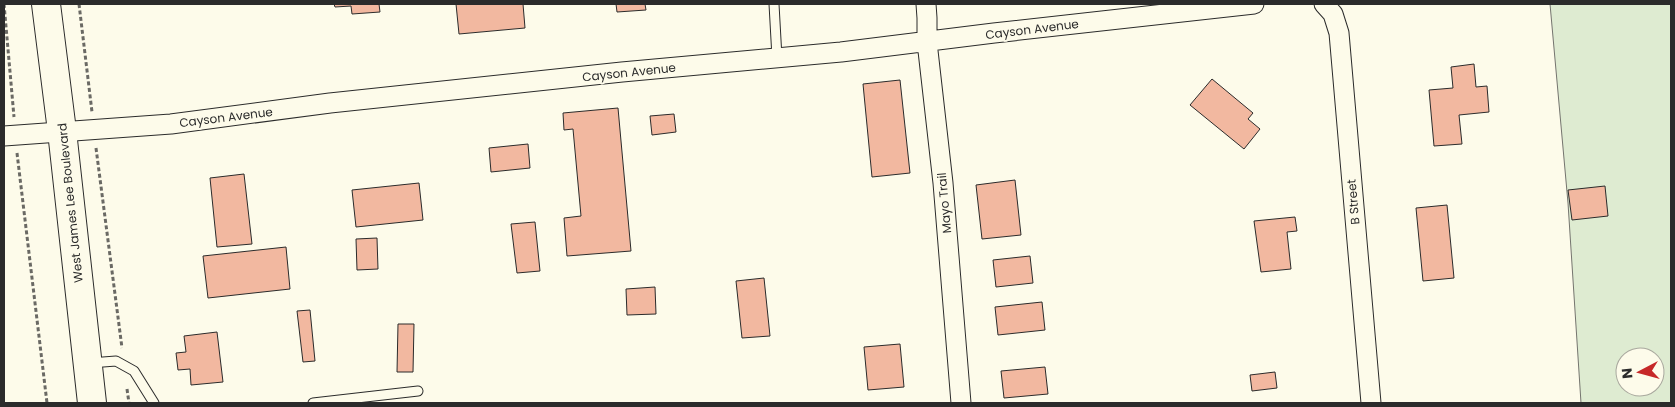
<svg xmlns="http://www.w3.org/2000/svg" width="1675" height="407" font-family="Poppins,sans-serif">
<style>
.green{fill:#deebd1;stroke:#74746e;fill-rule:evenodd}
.building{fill:#f2b8a0;stroke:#2b2b2b}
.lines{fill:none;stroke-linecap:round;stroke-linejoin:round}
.lane-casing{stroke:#2b2b2b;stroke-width:11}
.street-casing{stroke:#2b2b2b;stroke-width:21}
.primary-casing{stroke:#2b2b2b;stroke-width:30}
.path{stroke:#6a6964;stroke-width:3;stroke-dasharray:4 2.5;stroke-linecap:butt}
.lane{stroke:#fdfbea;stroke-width:9}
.street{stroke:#fdfbea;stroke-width:19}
.primary{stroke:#fdfbea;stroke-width:28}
.labels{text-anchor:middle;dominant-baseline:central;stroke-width:4;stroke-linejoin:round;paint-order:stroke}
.street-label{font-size:12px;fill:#2b2b2b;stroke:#fdfbea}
</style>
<rect width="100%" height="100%" fill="#fdfbea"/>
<path class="green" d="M 1550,4 L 1671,4 L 1671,403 L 1581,403 L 1568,203 ZM 1625,357 L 1655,357 L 1655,387 L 1625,387 Z"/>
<path class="building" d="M 334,4 L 379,4 L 380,12 L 352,14 L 351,6 L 335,7 Z
M 456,4 L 523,4 L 525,28 L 459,34 Z
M 616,4 L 645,4 L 646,10 L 617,12 Z
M 1474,64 L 1476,87 L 1487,86 L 1489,112 L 1459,115 L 1462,144 L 1434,146 L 1429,90 L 1453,88 L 1451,67 Z
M 1212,79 L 1253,113 L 1248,119 L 1260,129 L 1244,149 L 1190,105 Z
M 900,80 L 910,173 L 872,177 L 863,84 Z
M 618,108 L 631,251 L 567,256 L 564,218 L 581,216 L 573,129 L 564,130 L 563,113 Z
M 674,114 L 676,132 L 652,135 L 650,116 Z
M 528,144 L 530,168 L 491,172 L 489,148 Z
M 244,174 L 252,244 L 217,247 L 210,178 Z
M 1015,180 L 1021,235 L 982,239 L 976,185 Z
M 419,183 L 423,220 L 356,227 L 352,190 Z
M 1605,186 L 1608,216 L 1572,220 L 1568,190 Z
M 1447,205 L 1454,278 L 1423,281 L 1416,208 Z
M 1295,217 L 1297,231 L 1287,232 L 1291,269 L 1261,272 L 1254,221 Z
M 535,222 L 540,271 L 517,273 L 511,224 Z
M 377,238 L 378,269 L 357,270 L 356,239 Z
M 286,247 L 290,289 L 208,298 L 203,256 Z
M 1030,256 L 1033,283 L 996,287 L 993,260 Z
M 764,278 L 770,336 L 742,338 L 736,281 Z
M 655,287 L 656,314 L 627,315 L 626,289 Z
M 1042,302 L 1045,330 L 998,335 L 995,307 Z
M 310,310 L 315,361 L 303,362 L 297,311 Z
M 398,324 L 414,324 L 413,372 L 397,372 Z
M 217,332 L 223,382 L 191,385 L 190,369 L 178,370 L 176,353 L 186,352 L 184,336 Z
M 900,344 L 904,387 L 868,390 L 864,347 Z
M 1045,367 L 1048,394 L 1004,398 L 1001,371 Z
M 1275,372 L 1277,388 L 1252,391 L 1250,375 Z"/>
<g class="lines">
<g class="lane-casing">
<path id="lane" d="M 774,4 L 777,58
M 90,363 L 116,361 L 134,371 L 154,403
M 313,403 L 418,391"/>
</g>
<g class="street-casing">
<path id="street" d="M 926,4 L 927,18 L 927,42 L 943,183 L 961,403
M 1324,4 L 1333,14 L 1339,33 L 1371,403
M 4,136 L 171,124 L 330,103 L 622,72 L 841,52 L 994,33 L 1254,4"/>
</g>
<g class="primary-casing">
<path id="primary" d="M 46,4 L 62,131 L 92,403"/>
</g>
<path class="path" d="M 4,4 L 14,117
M 79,4 L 92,112
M 96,148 L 122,348
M 17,153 L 47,403
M 127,389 L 129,403"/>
<use href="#lane" class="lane"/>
<use href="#street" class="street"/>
<use href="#primary" class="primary"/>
</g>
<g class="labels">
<g class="street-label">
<text transform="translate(1032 29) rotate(-7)">Cayson Avenue</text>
<text transform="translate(629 72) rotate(-6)">Cayson Avenue</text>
<text transform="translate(226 117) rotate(-7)">Cayson Avenue</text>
<text transform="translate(1353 202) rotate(-95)">B Street</text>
<text transform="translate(70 203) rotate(-96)">West James Lee Boulevard</text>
<text transform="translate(944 203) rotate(-95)">Mayo Trail</text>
</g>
</g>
<rect width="1675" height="407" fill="none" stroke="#2b2b2b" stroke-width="10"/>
<g transform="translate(1640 372) rotate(264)"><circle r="24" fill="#fdfbea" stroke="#a9a89e"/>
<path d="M0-4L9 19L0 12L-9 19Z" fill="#c62828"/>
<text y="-8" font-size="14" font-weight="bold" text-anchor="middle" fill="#2b2b2b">N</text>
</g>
</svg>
